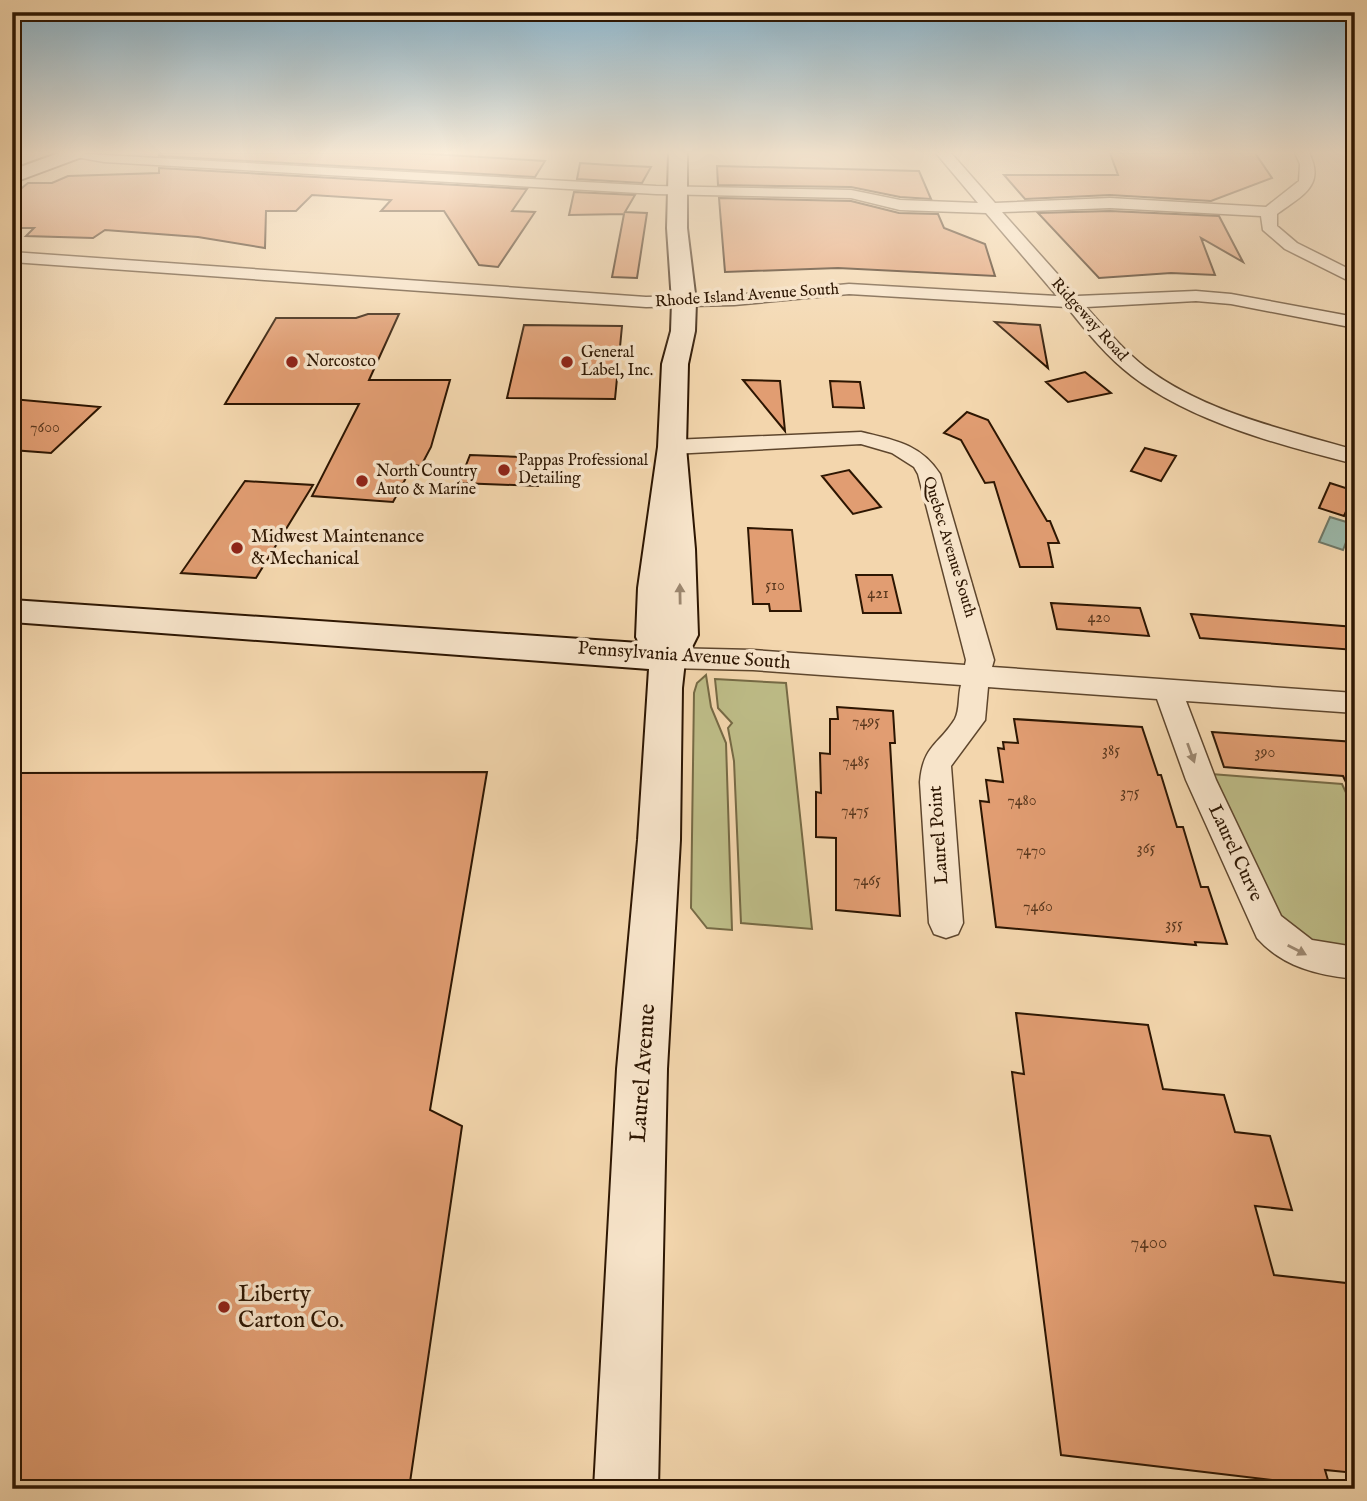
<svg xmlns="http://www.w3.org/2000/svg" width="1367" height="1501" font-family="'IM FELL English',serif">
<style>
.green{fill:#bebd88;stroke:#766a45;stroke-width:2}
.water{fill:#9bb9ab;stroke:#6f7867;stroke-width:2}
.building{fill:#e19d72;stroke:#2d1602;stroke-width:2}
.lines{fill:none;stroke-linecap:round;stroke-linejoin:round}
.street-casing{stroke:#5e462d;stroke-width:3}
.secondary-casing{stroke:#2d1602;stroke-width:4}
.street{fill:#f7e4ca;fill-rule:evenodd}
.secondary{fill:#f7e4ca;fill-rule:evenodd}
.oneway{fill:#9c8770}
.poi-dot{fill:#8f2418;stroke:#f7e4ca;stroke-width:2.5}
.labels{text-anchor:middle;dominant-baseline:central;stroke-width:7;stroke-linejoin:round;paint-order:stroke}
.far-street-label{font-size:16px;fill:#2d1602;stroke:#f7e4ca}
.far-poi-label{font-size:16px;fill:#2d1602;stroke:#f7e4ca;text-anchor:start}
.number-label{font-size:16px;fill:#5a381e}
.poi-label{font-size:19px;fill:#2d1602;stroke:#f7e4ca;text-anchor:start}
.street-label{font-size:19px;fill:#2d1602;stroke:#f7e4ca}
.near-number-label{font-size:19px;fill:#5a381e}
.near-street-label{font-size:23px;fill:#2d1602;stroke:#f7e4ca}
.near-poi-label{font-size:23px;fill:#2d1602;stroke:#f7e4ca;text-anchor:start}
</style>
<rect width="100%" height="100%" fill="#f3d6ad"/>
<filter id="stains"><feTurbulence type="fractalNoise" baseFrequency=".00286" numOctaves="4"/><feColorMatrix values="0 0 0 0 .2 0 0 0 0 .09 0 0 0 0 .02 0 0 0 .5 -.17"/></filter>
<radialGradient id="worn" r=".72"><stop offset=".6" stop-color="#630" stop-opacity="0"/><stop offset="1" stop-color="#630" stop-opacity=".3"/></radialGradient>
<path class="green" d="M 706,675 L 711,707 L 726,743 L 732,930 L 707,928 L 691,908 L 694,693 L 697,683 Z
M 715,679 L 786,683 L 812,929 L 741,923 L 734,761 L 728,728 L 732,723 L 718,708 Z
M 1211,774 L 1342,784 L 1355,812 L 1355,948 L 1304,939 L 1279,917 Z"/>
<path class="water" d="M 1330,517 L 1353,524 L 1343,550 L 1319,542 Z"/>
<path class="building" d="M 159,153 L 414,153 L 545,161 L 535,177 L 159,156 Z
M 1110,153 L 1255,153 L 1272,178 L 1211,201 L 1110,195 L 1025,199 L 1004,175 L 1118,175 Z
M 580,163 L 610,165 L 651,167 L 642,183 L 577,179 Z
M 717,166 L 919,171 L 931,199 L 900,197 L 851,187 L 718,185 Z
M 159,168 L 527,189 L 512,211 L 535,212 L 498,267 L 479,265 L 444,211 L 381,211 L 391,200 L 312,195 L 296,211 L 266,211 L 265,248 L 198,237 L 105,230 L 93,238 L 26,236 L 34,228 L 12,228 L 12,196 L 28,183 L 52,183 L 68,176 L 159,173 Z
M 574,192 L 635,195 L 625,212 L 647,213 L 637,278 L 612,277 L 624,214 L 569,215 Z
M 719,198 L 851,201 L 899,213 L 938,214 L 944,228 L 985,244 L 995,276 L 838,268 L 725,272 Z
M 1110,211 L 1219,216 L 1243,262 L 1201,238 L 1215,275 L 1171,273 L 1099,278 L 1038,213 Z
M 368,314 L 399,314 L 369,380 L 450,380 L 431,447 L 421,466 L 413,465 L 393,502 L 312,496 L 359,404 L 225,404 L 276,318 L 356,318 Z
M 995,322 L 1040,325 L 1048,368 Z
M 524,325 L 622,326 L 615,399 L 507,398 Z
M 1085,372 L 1111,393 L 1068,402 L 1046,382 Z
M 743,380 L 780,381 L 785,431 Z
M 830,381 L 860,382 L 864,408 L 833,407 Z
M 12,399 L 100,407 L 51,453 L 12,450 Z
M 967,412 L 988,420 L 1047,521 L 1050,521 L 1059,543 L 1048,543 L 1053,567 L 1020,567 L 994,482 L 985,483 L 961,440 L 944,433 Z
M 1145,448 L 1176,456 L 1161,481 L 1131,471 Z
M 470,455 L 547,458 L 538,486 L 459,483 Z
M 849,470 L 881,507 L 853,514 L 822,476 Z
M 245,481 L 313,485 L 256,578 L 181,573 Z
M 1330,483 L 1355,491 L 1344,516 L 1319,508 Z
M 748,528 L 792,530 L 801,611 L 770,611 L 769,604 L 753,604 Z
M 856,575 L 892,575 L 901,613 L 863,613 Z
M 1051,603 L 1140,608 L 1149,636 L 1057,629 Z
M 1191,614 L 1355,627 L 1355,650 L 1200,638 Z
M 837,707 L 893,711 L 895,743 L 890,743 L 900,916 L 836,910 L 836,838 L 816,837 L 816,792 L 821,793 L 820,753 L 830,754 L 830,719 L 838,719 Z
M 1014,719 L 1142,727 L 1158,775 L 1161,775 L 1177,827 L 1183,827 L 1201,887 L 1208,887 L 1227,944 L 1195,942 L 1196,945 L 996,927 L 980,801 L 989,802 L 986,780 L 1003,782 L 998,748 L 1004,749 L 1003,742 L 1018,743 Z
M 1212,732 L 1355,742 L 1355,801 L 1343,776 L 1224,767 Z
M 487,772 L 430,1110 L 462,1126 L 409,1489 L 12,1489 L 12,773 Z
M 1016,1013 L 1148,1025 L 1163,1089 L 1224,1095 L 1235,1132 L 1270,1136 L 1292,1210 L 1255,1206 L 1274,1275 L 1355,1284 L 1355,1473 L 1325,1470 L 1330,1487 L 1061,1455 L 1012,1072 L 1024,1074 Z"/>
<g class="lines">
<g class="street-casing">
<path id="street" d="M 68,153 L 656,186 L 851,190 L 900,200 L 978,203 L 936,153 L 951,153 L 995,203 L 1110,198 L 1266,207 L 1299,181 L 1300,164 L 1295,153 L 1309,153 C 1326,186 1301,196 1277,214 L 1277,226 L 1297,243 L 1355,272 L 1355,284 L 1285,249 L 1263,230 L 1261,216 L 1110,208 L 1002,212 L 1077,296 L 1196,291 L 1231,294 L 1355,317 L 1355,328 L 1231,304 L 1196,301 L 1086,307 C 1105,328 1123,350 1146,368 C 1206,413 1284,429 1355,450 L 1355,464 C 1283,446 1192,422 1132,376 C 1107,357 1087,332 1067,307 L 849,294 L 734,305 L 646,307 L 12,262 L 12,252 L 646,297 L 734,295 L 849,284 L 1057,296 L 986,213 L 900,210 L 851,198 L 656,194 L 104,162 L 70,156 Z
M 861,432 C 894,440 921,444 940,474 L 994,660 L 992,667 L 1355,693 L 1355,713 L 1186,701 L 1216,780 L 1281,916 L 1312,940 L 1355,947 L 1355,979 C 1317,975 1283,967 1257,938 L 1186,780 L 1157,699 L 988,687 L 985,720 L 951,766 L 963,923 L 958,934 L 946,938 L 934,934 L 929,923 L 920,782 C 923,745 939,745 955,719 C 960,710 958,695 961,685 L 753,670 L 668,668 L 658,665 L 654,658 L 658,651 L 668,648 L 753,650 L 965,665 L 966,660 L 918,474 L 914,467 L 892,453 L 861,444 L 672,454 L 664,452 L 661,447 L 664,442 L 672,440 Z"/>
</g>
<g class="secondary-casing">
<path id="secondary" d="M 59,153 L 85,153 L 82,157 L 12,183 L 12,170 Z
M 669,153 L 687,153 L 687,228 L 696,302 L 695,331 L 688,364 L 686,447 L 695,549 L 698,635 L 685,661 L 682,688 L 680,840 L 667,1069 L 658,1489 L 594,1489 L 617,1069 L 638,840 L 649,669 L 12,622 L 12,600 L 639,643 L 636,637 L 638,588 L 658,447 L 662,364 L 671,331 L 672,302 L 667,228 Z"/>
</g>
<use href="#street" class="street"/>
<use href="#secondary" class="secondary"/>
</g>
<defs><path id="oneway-solid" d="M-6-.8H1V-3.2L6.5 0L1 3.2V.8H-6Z" transform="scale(1.75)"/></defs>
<g class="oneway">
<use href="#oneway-solid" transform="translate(680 594) rotate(-91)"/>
<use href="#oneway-solid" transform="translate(1191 753) rotate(70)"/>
<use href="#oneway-solid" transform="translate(1297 950) rotate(27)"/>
</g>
<linearGradient id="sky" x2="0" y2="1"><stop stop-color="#89b6d0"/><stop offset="0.42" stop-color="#faedda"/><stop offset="1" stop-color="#faedda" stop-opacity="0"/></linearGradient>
<rect width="1367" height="363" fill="url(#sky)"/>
<g class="poi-dot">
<circle cx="292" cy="362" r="7"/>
<circle cx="567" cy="362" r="7"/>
<circle cx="504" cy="470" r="7"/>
<circle cx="362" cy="481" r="7"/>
<circle cx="237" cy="548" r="7"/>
<circle cx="224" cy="1307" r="7"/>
</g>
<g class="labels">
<g class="far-street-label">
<text transform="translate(747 296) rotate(-4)">Rhode Island Avenue South</text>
<text transform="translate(1089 320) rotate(48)">Ridgeway Road</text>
<text transform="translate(949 547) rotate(73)">Quebec Avenue South</text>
</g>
<g class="far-poi-label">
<text x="581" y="353">General<tspan x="581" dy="18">Label, Inc.</tspan></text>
<text x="306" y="362">Norcostco</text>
<text x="518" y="461">Pappas Professional<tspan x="518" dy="18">Detailing</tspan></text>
<text x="376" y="472">North Country<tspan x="376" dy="18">Auto &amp; Marine</tspan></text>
</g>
<g class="number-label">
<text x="45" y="428">7600</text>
<text x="775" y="586">510</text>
<text x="878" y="594">421</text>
<text x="1099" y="618">420</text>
<text x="866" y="722">7495</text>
<text x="1111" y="751">385</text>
<text x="1265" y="753">390</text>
<text x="856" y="762">7485</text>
<text x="1130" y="793">375</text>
<text x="1022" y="801">7480</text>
<text x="855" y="811">7475</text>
<text x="1146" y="849">365</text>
<text x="1031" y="851">7470</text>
<text x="867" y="881">7465</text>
<text x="1038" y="907">7460</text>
<text x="1174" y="925">355</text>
</g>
<g class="poi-label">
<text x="251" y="537">Midwest Maintenance<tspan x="251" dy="22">&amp; Mechanical</tspan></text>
</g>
<g class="street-label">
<text transform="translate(684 656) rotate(4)">Pennsylvania Avenue South</text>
<text transform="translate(939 835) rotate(-94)">Laurel Point</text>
<text transform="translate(1235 853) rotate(65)">Laurel Curve</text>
</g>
<g class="near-number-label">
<text x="1149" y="1243">7400</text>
</g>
<g class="near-street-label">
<text transform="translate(643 1073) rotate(-86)">Laurel Avenue</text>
</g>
<g class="near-poi-label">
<text x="238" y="1294">Liberty<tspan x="238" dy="26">Carton Co.</tspan></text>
</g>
</g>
<rect width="1367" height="1501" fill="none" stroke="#f3d6ad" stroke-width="42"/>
<rect x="14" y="14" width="1339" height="1473" fill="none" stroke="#2d1602" stroke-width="3.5"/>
<rect x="21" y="21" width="1325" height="1459" fill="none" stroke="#2d1602" stroke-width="2"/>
<rect width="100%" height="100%" filter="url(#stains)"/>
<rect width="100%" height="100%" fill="url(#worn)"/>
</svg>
